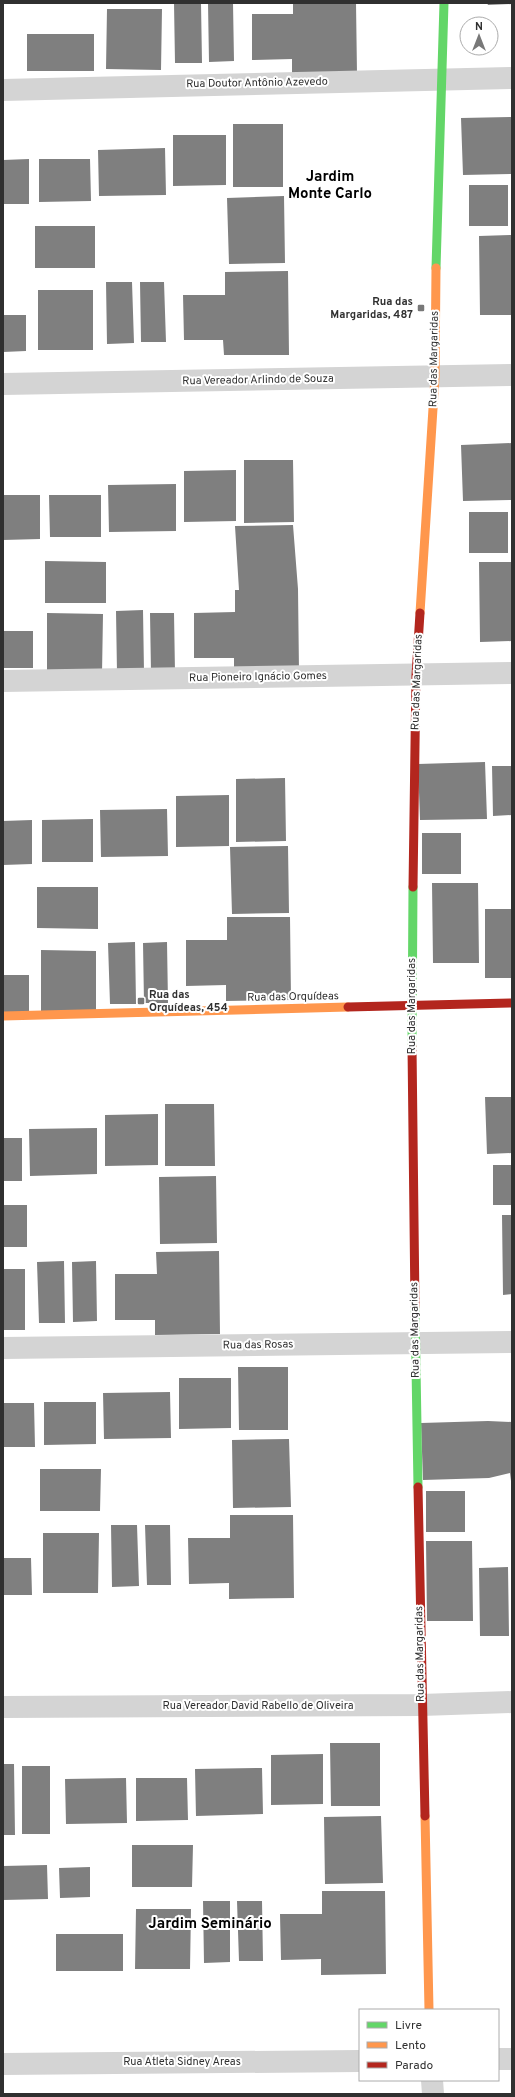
<svg xmlns="http://www.w3.org/2000/svg" width="515" height="2097" font-family="Overpass,sans-serif">
<style>
.building{fill:#7f7f7f}
.lines{fill:none;stroke-linecap:round;stroke-linejoin:round}
.street{stroke:#d4d4d4;stroke-width:22}
.fast{stroke:#63d668;stroke-width:9}
.slow{stroke:#ff974d;stroke-width:9}
.jam{stroke:#b3261e;stroke-width:9}
.poi-dot{fill:#787878;stroke:#fff;stroke-width:1.5}
.labels{text-anchor:middle;dominant-baseline:central;stroke-width:4;stroke-linejoin:round;paint-order:stroke}
.street-label{font-size:11px;fill:#303030;stroke:#fff}
.poi-label{font-size:11px;font-weight:bold;fill:#303030;stroke:#fff;text-anchor:end}
.district-label{font-size:15px;font-weight:bold;fill:#000;stroke:#fff}
</style>
<rect width="100%" height="100%" fill="#fff"/>
<path class="building" d="M 174,3 L 201,3 L 202,63 L 175,63 Z
M 208,3 L 233,3 L 234,61 L 209,62 Z
M 293,3 L 356,3 L 357,74 L 292,74 L 292,59 L 252,60 L 252,14 L 293,14 Z
M 487,3 L 512,3 L 512,4 L 488,5 Z
M 107,9 L 162,9 L 161,70 L 106,69 Z
M 27,34 L 94,34 L 94,71 L 27,71 Z
M 512,117 L 512,174 L 463,175 L 461,118 Z
M 233,124 L 283,124 L 283,187 L 233,187 Z
M 173,135 L 226,135 L 226,185 L 173,186 Z
M 165,148 L 166,195 L 99,196 L 98,150 Z
M 29,159 L 29,204 L 3,204 L 3,160 Z
M 39,159 L 90,159 L 91,201 L 39,202 Z
M 469,185 L 508,185 L 508,226 L 469,226 Z
M 284,196 L 285,263 L 229,264 L 227,198 Z
M 35,226 L 95,226 L 95,268 L 35,268 Z
M 512,235 L 512,315 L 480,315 L 479,236 Z
M 288,271 L 289,355 L 224,355 L 223,340 L 184,340 L 183,295 L 225,295 L 225,272 Z
M 106,282 L 132,282 L 134,343 L 107,344 Z
M 140,282 L 164,282 L 166,342 L 141,342 Z
M 38,290 L 93,290 L 93,350 L 38,350 Z
M 3,315 L 26,315 L 26,351 L 3,352 Z
M 512,443 L 512,500 L 463,501 L 461,445 Z
M 244,460 L 293,460 L 294,522 L 244,523 Z
M 236,470 L 236,521 L 184,522 L 184,471 Z
M 176,484 L 176,531 L 109,532 L 108,485 Z
M 3,495 L 40,495 L 40,539 L 3,540 Z
M 49,495 L 101,495 L 101,537 L 50,537 Z
M 469,512 L 508,512 L 508,553 L 469,553 Z
M 293,525 L 298,589 L 299,672 L 234,673 L 234,658 L 194,658 L 194,613 L 235,612 L 235,590 L 239,590 L 235,526 Z
M 45,561 L 106,562 L 106,603 L 45,603 Z
M 479,562 L 512,562 L 512,641 L 480,642 Z
M 143,610 L 144,672 L 117,673 L 116,611 Z
M 47,613 L 103,614 L 102,674 L 47,674 Z
M 150,613 L 174,613 L 175,673 L 151,673 Z
M 3,631 L 33,631 L 33,668 L 3,668 Z
M 485,762 L 487,819 L 420,820 L 418,764 Z
M 492,766 L 512,766 L 512,815 L 493,816 Z
M 285,778 L 286,841 L 236,842 L 236,779 Z
M 229,795 L 229,846 L 176,847 L 176,796 Z
M 167,809 L 168,856 L 101,857 L 100,810 Z
M 93,819 L 93,862 L 42,862 L 42,820 Z
M 32,820 L 32,864 L 3,865 L 3,821 Z
M 422,833 L 461,833 L 461,874 L 422,874 Z
M 288,846 L 289,913 L 232,914 L 230,847 Z
M 432,883 L 478,883 L 479,963 L 433,963 Z
M 37,887 L 98,887 L 98,929 L 37,928 Z
M 485,909 L 512,909 L 512,978 L 485,978 Z
M 227,917 L 290,917 L 291,1000 L 226,1001 L 226,985 L 186,986 L 186,940 L 227,940 Z
M 135,942 L 136,1004 L 110,1004 L 108,943 Z
M 167,942 L 168,1003 L 144,1003 L 143,943 Z
M 41,950 L 96,951 L 96,1011 L 41,1011 Z
M 3,975 L 29,975 L 29,1012 L 3,1013 Z
M 485,1097 L 512,1097 L 512,1153 L 487,1154 Z
M 165,1104 L 214,1104 L 215,1166 L 165,1166 Z
M 158,1114 L 158,1165 L 105,1166 L 105,1115 Z
M 97,1128 L 97,1174 L 30,1176 L 29,1129 Z
M 3,1138 L 22,1138 L 22,1181 L 3,1181 Z
M 493,1165 L 512,1165 L 512,1205 L 493,1205 Z
M 216,1176 L 217,1243 L 160,1244 L 159,1177 Z
M 3,1205 L 27,1205 L 27,1247 L 3,1247 Z
M 502,1215 L 512,1215 L 512,1294 L 503,1295 Z
M 219,1251 L 220,1334 L 155,1335 L 155,1320 L 115,1320 L 115,1274 L 157,1274 L 156,1252 Z
M 64,1261 L 65,1323 L 39,1323 L 37,1262 Z
M 96,1261 L 97,1321 L 73,1322 L 72,1262 Z
M 3,1269 L 25,1269 L 25,1330 L 3,1330 Z
M 238,1367 L 288,1367 L 288,1430 L 239,1430 Z
M 179,1378 L 231,1378 L 231,1428 L 179,1429 Z
M 170,1392 L 171,1438 L 104,1439 L 103,1393 Z
M 44,1402 L 96,1402 L 96,1444 L 44,1445 Z
M 3,1403 L 34,1403 L 35,1447 L 3,1447 Z
M 488,1421 L 512,1422 L 512,1489 L 510,1473 L 489,1478 L 423,1480 L 421,1423 Z
M 289,1439 L 291,1507 L 233,1508 L 232,1440 Z
M 40,1469 L 101,1469 L 100,1511 L 40,1511 Z
M 426,1491 L 465,1491 L 465,1532 L 426,1532 Z
M 230,1515 L 293,1515 L 294,1598 L 229,1599 L 229,1583 L 189,1584 L 188,1538 L 230,1538 Z
M 111,1525 L 137,1525 L 139,1586 L 112,1587 Z
M 145,1525 L 170,1525 L 171,1585 L 147,1585 Z
M 43,1533 L 99,1533 L 98,1593 L 43,1593 Z
M 426,1541 L 472,1541 L 473,1621 L 427,1621 Z
M 3,1558 L 31,1558 L 32,1595 L 3,1595 Z
M 508,1567 L 509,1636 L 480,1636 L 479,1568 Z
M 330,1743 L 380,1743 L 380,1806 L 331,1806 Z
M 323,1754 L 323,1804 L 271,1805 L 271,1755 Z
M 3,1764 L 14,1764 L 15,1835 L 3,1835 Z
M 22,1766 L 50,1766 L 50,1834 L 22,1834 Z
M 262,1768 L 263,1814 L 196,1816 L 195,1769 Z
M 126,1778 L 127,1823 L 66,1824 L 65,1779 Z
M 136,1778 L 187,1778 L 188,1820 L 136,1821 Z
M 381,1816 L 383,1883 L 325,1884 L 324,1817 Z
M 132,1845 L 193,1845 L 192,1887 L 132,1887 Z
M 47,1865 L 48,1899 L 3,1900 L 3,1866 Z
M 90,1867 L 90,1897 L 60,1898 L 59,1868 Z
M 322,1891 L 385,1891 L 386,1974 L 321,1975 L 321,1959 L 281,1960 L 280,1914 L 322,1914 Z
M 203,1901 L 230,1901 L 230,1962 L 204,1963 Z
M 237,1901 L 262,1901 L 263,1961 L 239,1961 Z
M 136,1909 L 191,1909 L 190,1969 L 135,1969 Z
M 56,1934 L 123,1934 L 123,1971 L 56,1971 Z"/>
<g class="lines">
<path class="street" d="M 3,90 L 512,78
M 3,384 L 512,375
M 3,681 L 512,673
M 3,1348 L 512,1342
M 3,1707 L 421,1705 L 512,1702
M 498,2059 L 512,2059
M 3,2064 L 360,2061
M 432,2080 L 433,2094"/>
<path class="fast" d="M 436,268 L 444,3
M 412,1046 L 413,887
M 415,1307 L 418,1487"/>
<path class="slow" d="M 420,613 L 435,377 L 436,268
M 3,1016 L 348,1007
M 425,1816 L 429,2010"/>
<path class="jam" d="M 413,887 L 416,675 L 420,613
M 348,1007 L 512,1003
M 412,1046 L 415,1307
M 418,1487 L 425,1816"/>
</g>
<g class="poi-dot">
<rect x="417" y="304" width="8" height="8" rx="2"/>
<rect x="137" y="997" width="8" height="8" rx="2"/>
</g>
<g class="labels">
<g class="street-label">
<text transform="translate(257 83) rotate(-1)">Rua Doutor Antônio Azevedo</text>
<text transform="translate(434 359) rotate(-89)">Rua das Margaridas</text>
<text transform="translate(258 380) rotate(-1)">Rua Vereador Arlindo de Souza</text>
<text transform="translate(258 677) rotate(-1)">Rua Pioneiro Ignácio Gomes</text>
<text transform="translate(417 682) rotate(-88)">Rua das Margaridas</text>
<text transform="translate(293 997) rotate(-1)">Rua das Orquídeas</text>
<text transform="translate(412 1006) rotate(-90)">Rua das Margaridas</text>
<text transform="translate(415 1330) rotate(-91)">Rua das Margaridas</text>
<text transform="translate(258 1345) rotate(-1)">Rua das Rosas</text>
<text transform="translate(420 1654) rotate(-91)">Rua das Margaridas</text>
<text x="258" y="1706">Rua Vereador David Rabello de Oliveira</text>
<text x="182" y="2062">Rua Atleta Sidney Areas</text>
</g>
<g class="poi-label">
<text x="413" y="302">Rua das<tspan x="413" dy="13">Margaridas, 487</tspan></text>
<text x="149" y="995" text-anchor="start">Rua das<tspan x="149" dy="13">Orquídeas, 454</tspan></text>
</g>
<g class="district-label">
<text x="330" y="177">Jardim<tspan x="330" dy="17">Monte Carlo</tspan></text>
<text x="210" y="1924">Jardim Seminário</text>
</g>
</g>
<rect width="515" height="2097" fill="none" stroke="#303030" stroke-width="8"/>
<rect x="359" y="2009" width="140" height="72" fill="#ffffff" stroke="#acacac"/>
<rect x="367" y="2022" width="20" height="6" fill="#63d668" stroke="#acacac"/>
<text x="395" y="2029" font-size="12" fill="#303030">Livre</text>
<rect x="367" y="2042" width="20" height="6" fill="#ff974d" stroke="#acacac"/>
<text x="395" y="2049" font-size="12" fill="#303030">Lento</text>
<rect x="367" y="2062" width="20" height="6" fill="#b3261e" stroke="#acacac"/>
<text x="395" y="2069" font-size="12" fill="#303030">Parado</text>
<g transform="translate(479 36)"><circle r="19" fill="#ffffff" stroke="#acacac"/>
<path d="M0-3L7 15L0 10L-7 15Z" fill="#787878"/>
<text y="-6" font-size="11" font-weight="bold" text-anchor="middle" fill="#303030">N</text>
</g>
</svg>
